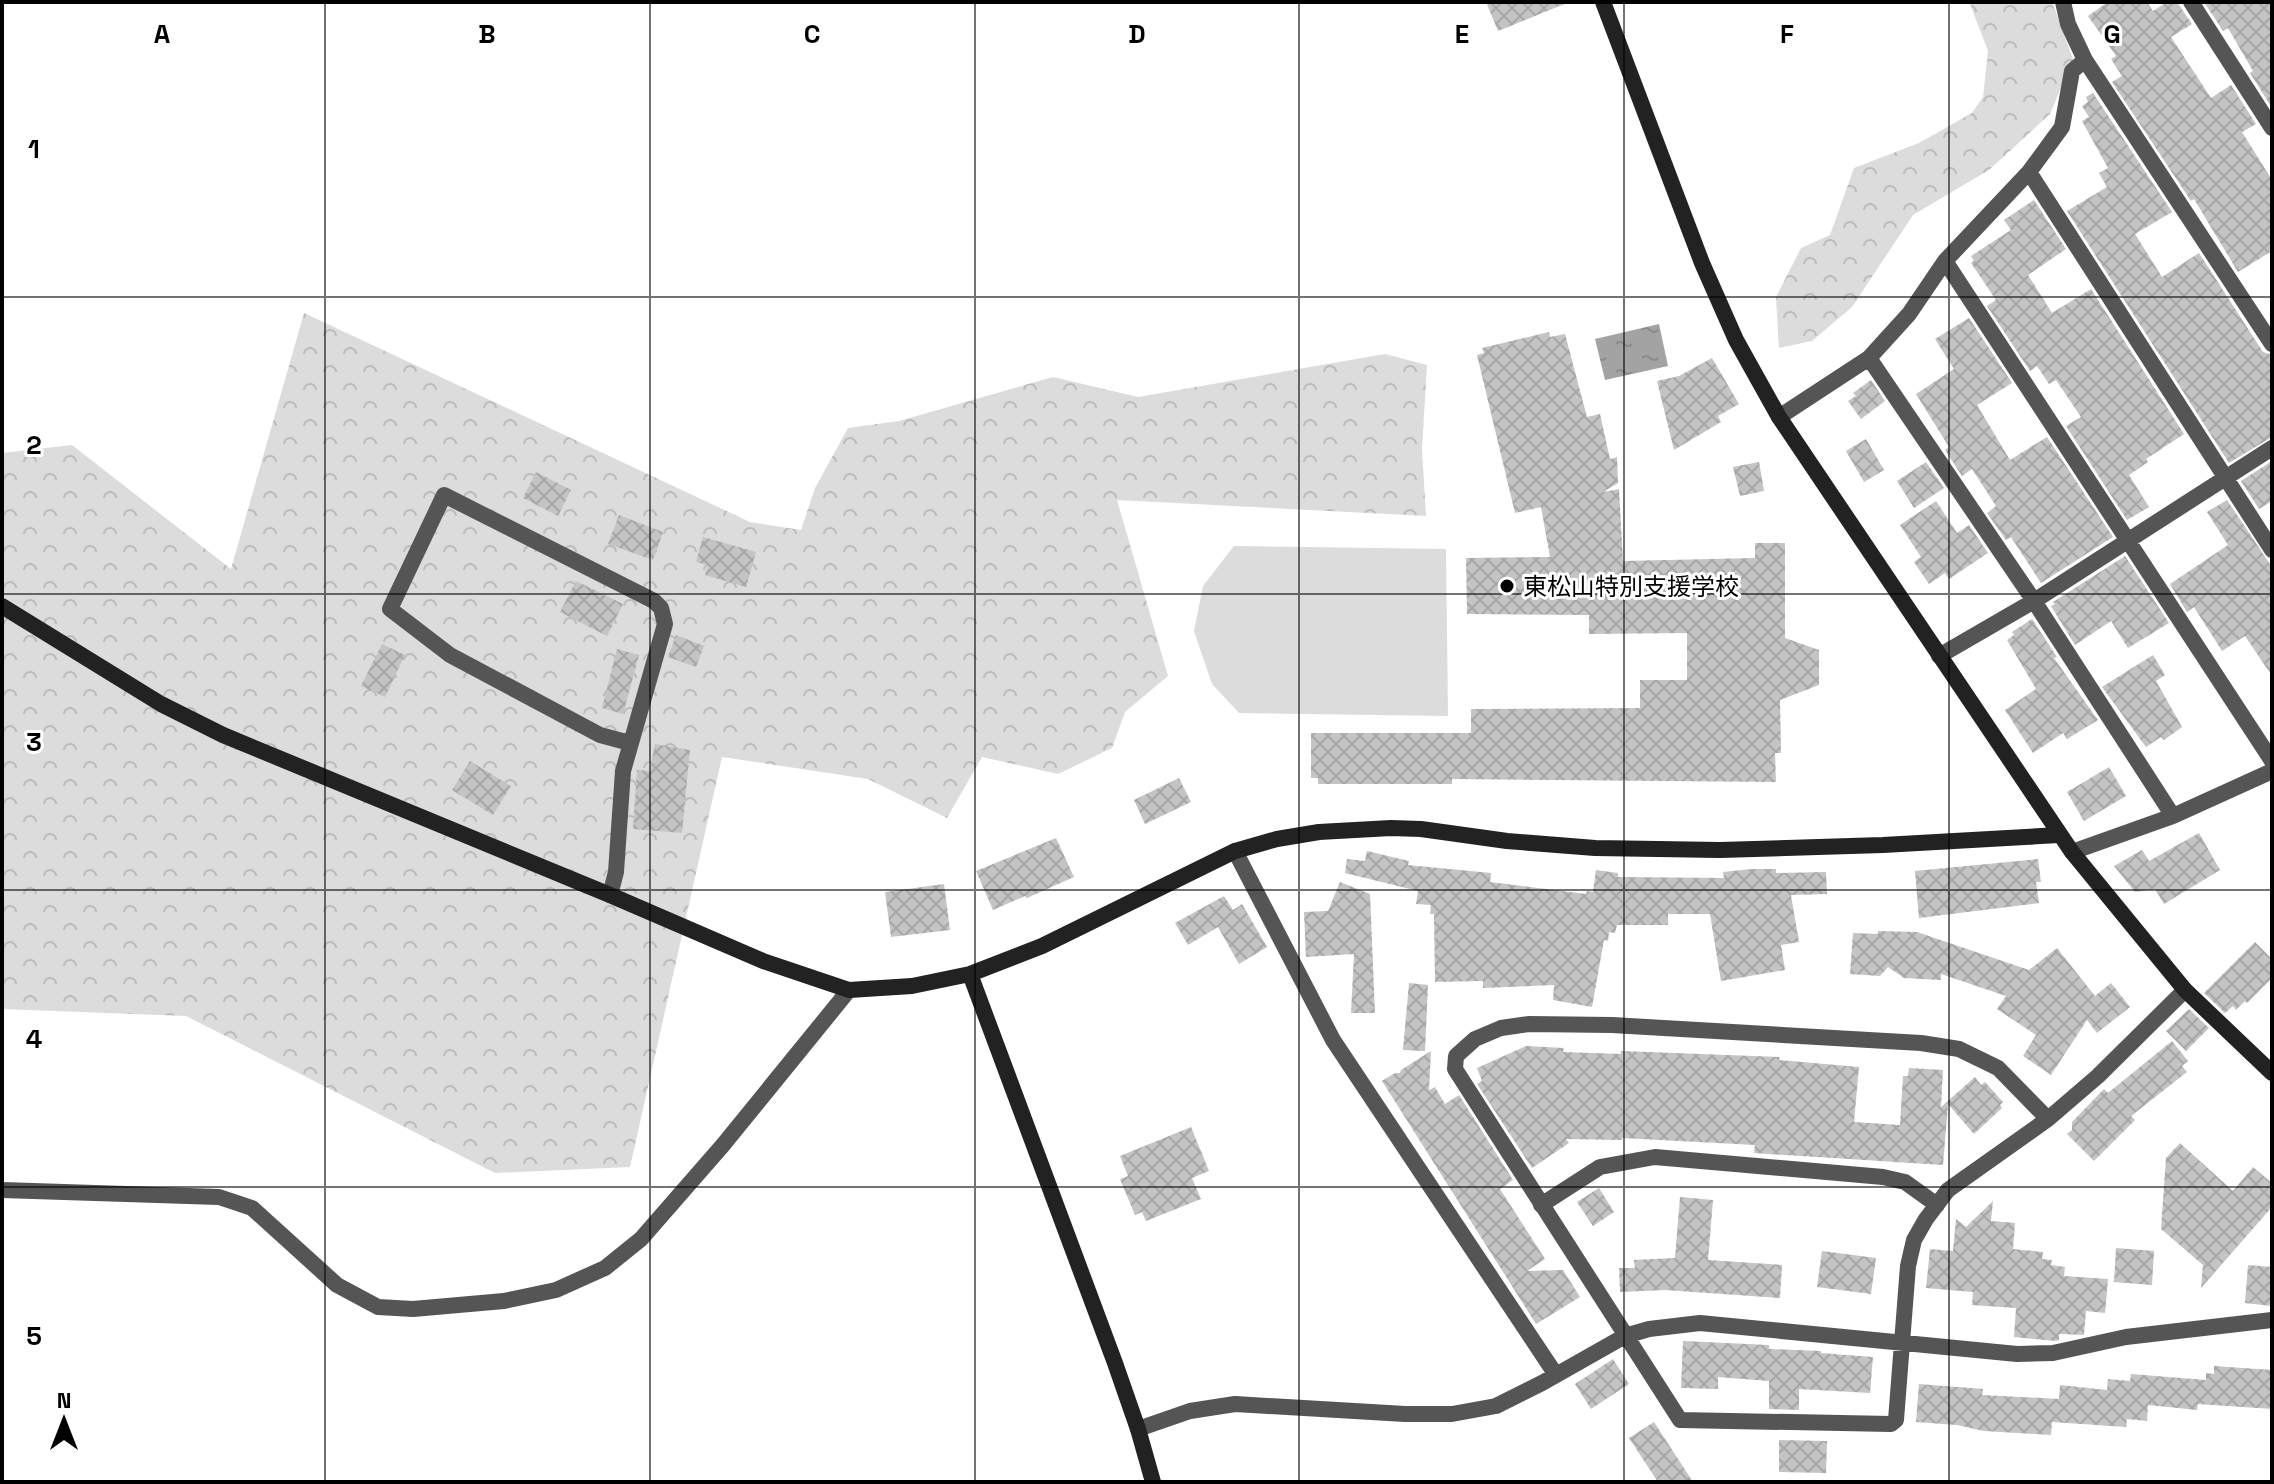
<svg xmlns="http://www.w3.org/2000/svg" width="2274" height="1484" font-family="'Space Grotesk','Noto Sans JP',sans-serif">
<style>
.forest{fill:url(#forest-crowns)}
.pitch{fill:#dcdcdc}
.water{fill:url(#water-ripples)}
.building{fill:url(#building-cross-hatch)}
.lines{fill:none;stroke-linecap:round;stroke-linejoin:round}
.street{stroke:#555;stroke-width:16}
.secondary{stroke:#222;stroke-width:16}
.grid{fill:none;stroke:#000;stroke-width:2;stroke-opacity:0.55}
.poi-dot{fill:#000;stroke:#fff;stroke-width:3}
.labels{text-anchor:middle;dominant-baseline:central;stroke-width:6;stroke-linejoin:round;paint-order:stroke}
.poi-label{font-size:24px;fill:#000;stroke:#fff;text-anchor:start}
.grid-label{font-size:26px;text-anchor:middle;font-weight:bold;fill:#000;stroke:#fff;stroke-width:6;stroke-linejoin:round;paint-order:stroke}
</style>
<defs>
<pattern id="forest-crowns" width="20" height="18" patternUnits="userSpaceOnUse" patternTransform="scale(2)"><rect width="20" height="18" fill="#dcdcdc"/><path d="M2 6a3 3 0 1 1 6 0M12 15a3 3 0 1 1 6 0" fill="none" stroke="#bbb"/></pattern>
<pattern id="water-ripples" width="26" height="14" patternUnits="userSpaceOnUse" patternTransform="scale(2)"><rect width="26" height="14" fill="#a3a3a3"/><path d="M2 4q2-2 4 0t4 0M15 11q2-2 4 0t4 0" fill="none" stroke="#8b8b8b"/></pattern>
<pattern id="building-cross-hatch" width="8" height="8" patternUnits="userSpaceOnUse" patternTransform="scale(2)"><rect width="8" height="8" fill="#c4c4c4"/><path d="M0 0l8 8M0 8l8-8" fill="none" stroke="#a7a7a7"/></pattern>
</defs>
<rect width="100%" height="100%" fill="#fff"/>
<path class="forest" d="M 1963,2 L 2052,2 L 2073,59 L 2050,114 L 1989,170 L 1913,215 L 1852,307 L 1812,341 L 1779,348 L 1776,297 L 1801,248 L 1830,235 L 1854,168 L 1919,143 L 1972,113 L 1983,97 L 1988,51 L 1970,4 Z
M 304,313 L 750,522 L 801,530 L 815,488 L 848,428 L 899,421 L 1053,377 L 1138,397 L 1385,354 L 1427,365 L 1422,449 L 1426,516 L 1117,500 L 1168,676 L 1125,712 L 1112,748 L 1058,774 L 982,757 L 947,818 L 868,779 L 722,757 L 630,1167 L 495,1173 L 186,1016 L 2,1009 L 2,453 L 72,445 L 231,569 Z"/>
<path class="pitch" d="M 1234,546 L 1446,549 L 1448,716 L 1239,713 L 1212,684 L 1194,631 L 1203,586 Z"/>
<path class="water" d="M 1659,324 L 1668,366 L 1605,380 L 1595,339 Z"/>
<path class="building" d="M 1486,2 L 1567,2 L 1567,3 L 1498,31 Z
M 2108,2 L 2147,2 L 2153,11 L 2167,2 L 2177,2 L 2192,24 L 2171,37 L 2211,98 L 2231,85 L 2256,124 L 2242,132 L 2272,180 L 2272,251 L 2238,272 L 2194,199 L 2191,201 L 2112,82 L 2122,76 L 2111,59 L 2116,56 L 2088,16 Z
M 2204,2 L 2272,2 L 2272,108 L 2250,73 L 2253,71 L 2228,28 L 2223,31 Z
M 2093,93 L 2172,212 L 2135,234 L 2162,277 L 2199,253 L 2263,352 L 2272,355 L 2272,437 L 2229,463 L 2067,211 L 2107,187 L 2099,173 L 2108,168 L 2082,121 L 2089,117 L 2082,106 L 2088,102 L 2086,97 Z
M 2034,200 L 2066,249 L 2028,275 L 2052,313 L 2091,289 L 2184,434 L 2146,459 L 2148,462 L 2129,475 L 2149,507 L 2127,520 L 2066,426 L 2081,417 L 2056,380 L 2049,384 L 2037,366 L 2030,371 L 1987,306 L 1996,300 L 1971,263 L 1974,261 L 1971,256 L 2011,230 L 2004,220 Z
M 1969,318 L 2012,383 L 1977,405 L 2010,460 L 2047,437 L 2113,537 L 2041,583 L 2011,537 L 2006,540 L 1987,513 L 1996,506 L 1972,469 L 1962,476 L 1945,450 L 1949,447 L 1916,394 L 1954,369 L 1935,339 Z
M 1549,332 L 1550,337 L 1565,334 L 1587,417 L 1600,414 L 1610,459 L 1617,457 L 1618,483 L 1603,492 L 1619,489 L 1623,561 L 1755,558 L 1755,543 L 1785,543 L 1785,638 L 1819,650 L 1819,685 L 1780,700 L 1781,753 L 1775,753 L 1776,782 L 1452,779 L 1452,784 L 1318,784 L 1318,778 L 1311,778 L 1311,733 L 1471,733 L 1471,709 L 1640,708 L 1640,680 L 1687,680 L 1687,633 L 1589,634 L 1589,615 L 1467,614 L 1466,558 L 1550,557 L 1541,507 L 1515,513 L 1477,355 L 1484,353 L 1482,348 Z
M 1712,358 L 1739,404 L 1718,416 L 1721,422 L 1674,450 L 1657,381 L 1679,376 Z
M 1871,380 L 1885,401 L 1861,419 L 1848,401 L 1856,396 L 1853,393 Z
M 1866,439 L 1884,470 L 1864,482 L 1846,451 Z
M 2272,461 L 2272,501 L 2259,509 L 2241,481 Z
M 1759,462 L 1764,491 L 1740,496 L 1733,467 Z
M 1926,462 L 1944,488 L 1914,508 L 1897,481 Z
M 536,472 L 571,490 L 558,516 L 523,498 Z
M 2227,500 L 2272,567 L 2272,676 L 2245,636 L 2222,651 L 2194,607 L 2187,612 L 2170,584 L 2228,545 L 2207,512 Z
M 1936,501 L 1957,533 L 1969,525 L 1988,553 L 1949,579 L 1945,573 L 1929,584 L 1914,562 L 1921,557 L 1900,525 Z
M 619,515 L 663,532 L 653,560 L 608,544 Z
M 703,537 L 756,552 L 746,587 L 705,575 L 708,565 L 696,562 Z
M 2125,556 L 2169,623 L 2128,648 L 2111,621 L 2075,645 L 2051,606 L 2055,604 L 2053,602 Z
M 576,581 L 623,604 L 607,636 L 560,612 Z
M 2032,619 L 2057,657 L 2054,658 L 2098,720 L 2067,739 L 2063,733 L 2033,753 L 2005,710 L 2036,689 L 2007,640 L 2014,635 L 2012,632 Z
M 676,635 L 704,646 L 696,667 L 668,657 Z
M 382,644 L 405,655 L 385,697 L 361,686 Z
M 617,649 L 639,655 L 623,714 L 602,708 Z
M 2153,655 L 2165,675 L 2156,681 L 2182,727 L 2164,740 L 2161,737 L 2146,747 L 2102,687 Z
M 655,744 L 690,750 L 682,833 L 633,829 L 637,770 L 650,771 Z
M 470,761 L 511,786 L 493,815 L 452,790 Z
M 2109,767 L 2126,796 L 2084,821 L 2067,792 Z
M 1179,778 L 1191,802 L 1145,824 L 1134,800 Z
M 2199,833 L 2220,870 L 2164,904 L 2155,889 L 2135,892 L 2114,866 L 2142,850 L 2149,861 Z
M 1056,838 L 1074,877 L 1027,898 L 1025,896 L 993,910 L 976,871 Z
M 1367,851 L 1409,861 L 1408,865 L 1491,873 L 1490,882 L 1586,894 L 1587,891 L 1593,892 L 1596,870 L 1618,873 L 1618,877 L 1724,878 L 1723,872 L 1752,869 L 1776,869 L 1776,873 L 1826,872 L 1827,894 L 1791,895 L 1799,942 L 1781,945 L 1785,970 L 1721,981 L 1710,914 L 1668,914 L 1668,925 L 1617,925 L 1615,933 L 1609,932 L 1608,941 L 1604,940 L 1592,1007 L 1553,1000 L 1554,985 L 1483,988 L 1483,981 L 1435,982 L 1434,914 L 1430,914 L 1431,905 L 1416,904 L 1418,891 L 1345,873 L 1347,859 L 1365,861 Z
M 2038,859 L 2041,882 L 2036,882 L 2039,903 L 1919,918 L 1915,871 Z
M 1340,882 L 1370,894 L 1375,1013 L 1351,1013 L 1354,954 L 1306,957 L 1304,912 L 1328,911 Z
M 944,884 L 950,930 L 891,937 L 885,892 Z
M 1224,896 L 1233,910 L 1242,904 L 1267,947 L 1239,964 L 1218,927 L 1188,945 L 1175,923 Z
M 1878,931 L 1917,932 L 2029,970 L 2057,948 L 2095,996 L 2111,983 L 2130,1007 L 2097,1033 L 2087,1020 L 2051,1075 L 2023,1056 L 2036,1035 L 1997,1009 L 2006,996 L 1941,974 L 1941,980 L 1904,978 L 1888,967 L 1880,976 L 1850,974 L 1853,933 L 1878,934 Z
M 2255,942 L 2272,959 L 2272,978 L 2247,1003 L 2245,1001 L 2236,1010 L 2233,1006 L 2225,1013 L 2204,993 Z
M 1409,983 L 1428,985 L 1425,1051 L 1403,1050 Z
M 2189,1009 L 2209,1028 L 2186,1051 L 2166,1031 Z
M 2172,1041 L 2188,1061 L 2182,1066 L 2187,1072 L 2131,1116 L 2135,1120 L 2094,1161 L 2067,1134 L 2072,1130 L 2072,1122 L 2104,1089 L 2108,1093 Z
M 1526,1046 L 1564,1048 L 1563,1052 L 1621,1054 L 1621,1051 L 1780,1057 L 1779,1060 L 1859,1067 L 1854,1122 L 1900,1125 L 1903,1076 L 1908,1076 L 1909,1068 L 1943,1070 L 1941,1107 L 1975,1077 L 1981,1085 L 1985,1082 L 2003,1102 L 2000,1105 L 2002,1108 L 1974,1134 L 1948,1104 L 1943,1165 L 1754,1153 L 1755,1145 L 1622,1138 L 1622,1140 L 1566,1139 L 1569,1143 L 1532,1168 L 1477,1084 L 1482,1081 L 1477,1068 Z
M 1431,1051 L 1429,1090 L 1435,1087 L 1445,1104 L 1459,1095 L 1513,1180 L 1500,1189 L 1545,1259 L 1527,1271 L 1563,1270 L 1580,1297 L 1536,1324 L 1382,1081 L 1395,1073 L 1400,1073 L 1401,1070 Z
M 1191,1127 L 1209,1171 L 1192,1178 L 1201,1199 L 1146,1221 L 1142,1212 L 1135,1215 L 1120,1179 L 1128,1176 L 1120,1156 Z
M 2180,1143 L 2233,1191 L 2253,1167 L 2272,1183 L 2272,1207 L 2201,1288 L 2203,1265 L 2161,1229 L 2166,1158 Z
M 1599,1188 L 1614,1212 L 1593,1226 L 1577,1202 Z
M 1680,1197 L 1713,1200 L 1708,1260 L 1782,1265 L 1780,1298 L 1665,1290 L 1620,1292 L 1619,1268 L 1635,1268 L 1634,1260 L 1675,1258 Z
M 1993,1201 L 1991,1221 L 2015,1223 L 2013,1249 L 2043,1252 L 2042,1259 L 2052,1260 L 2051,1265 L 2065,1267 L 2064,1276 L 2108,1279 L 2105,1313 L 2086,1311 L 2084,1335 L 2059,1334 L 2059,1340 L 2056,1341 L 2014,1337 L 2016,1308 L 1972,1305 L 1973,1292 L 1926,1288 L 1930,1249 L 1953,1251 L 1956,1219 L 1966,1227 Z
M 2116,1248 L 2154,1251 L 2152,1285 L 2114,1282 Z
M 1822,1251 L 1876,1258 L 1871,1294 L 1817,1287 Z
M 2248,1265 L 2272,1267 L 2272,1306 L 2245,1303 Z
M 1683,1341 L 1769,1345 L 1769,1349 L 1821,1351 L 1821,1353 L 1873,1357 L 1870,1393 L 1799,1389 L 1799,1410 L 1769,1409 L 1769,1381 L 1718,1377 L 1718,1389 L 1681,1388 Z
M 1613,1359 L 1629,1384 L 1591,1409 L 1575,1384 Z
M 2214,1366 L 2272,1370 L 2272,1409 L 2198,1404 L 2197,1410 L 2148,1405 L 2147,1421 L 2127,1419 L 2126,1427 L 2052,1422 L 2051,1435 L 1984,1431 L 1957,1425 L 1916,1422 L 1919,1384 L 1983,1389 L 1982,1395 L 2059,1399 L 2060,1385 L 2107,1390 L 2108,1379 L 2130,1381 L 2131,1374 L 2206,1380 L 2206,1373 L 2214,1374 Z
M 1654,1422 L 1693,1482 L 1658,1482 L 1629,1438 Z
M 1779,1440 L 1827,1441 L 1826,1473 L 1779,1472 Z"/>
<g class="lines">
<path class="street" d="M 2063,2 L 2068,24 L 2085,60 L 2272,344
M 2191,2 L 2272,128
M 2029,172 L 2272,550
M 1945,261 L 2272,761
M 1869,358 L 2034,601 L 2173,816
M 1779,417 L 1869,358 L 1909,314 L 1945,261 L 2029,172 L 2062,127 L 2072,71 L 2085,60
M 1939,656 L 2034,601 L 2272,448
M 1235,851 L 1333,1040 L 1556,1375
M 2072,852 L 2173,816 L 2272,771
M 610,895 L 616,872 L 623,771 L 665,624 L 661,608 L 654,601 L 444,495 L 390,609 L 450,655 L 600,735 L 630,743
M 2048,1119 L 1998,1068 L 1959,1049 L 1921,1043 L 1612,1025 L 1529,1024 L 1501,1028 L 1475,1039 L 1456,1056 L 1455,1069 L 1680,1420 L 1891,1424 L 1896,1420 L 1908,1266 L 1914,1240 L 1926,1219 L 1948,1190 L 2048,1119 L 2098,1076 L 2185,990
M 2,1190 L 219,1197 L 252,1208 L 337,1285 L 378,1307 L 413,1309 L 504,1301 L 556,1290 L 605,1268 L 641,1239 L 723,1145 L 849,990
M 1541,1205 L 1600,1167 L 1655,1157 L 1883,1177 L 1905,1182 L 1937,1205
M 1138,1429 L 1190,1411 L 1235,1404 L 1405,1414 L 1452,1414 L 1496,1406 L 1542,1383 L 1625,1336 L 1649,1329 L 1700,1323 L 2017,1354 L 2053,1353 L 2126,1337 L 2272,1320"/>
<path class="secondary" d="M 1603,2 L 1702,263 L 1736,340 L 1779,417 L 2072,852 L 2185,990 L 2272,1073
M 2,606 L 161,704 L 223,735 L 610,895 L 763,961 L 849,990 L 912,986 L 970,974 L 1042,946 L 1235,851 L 1277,839 L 1319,832 L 1391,828 L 1421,829 L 1507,841 L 1595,848 L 1720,850 L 1883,845 L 2059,835
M 970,974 L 1115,1363 L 1138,1429 L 1153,1482"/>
</g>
<path class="grid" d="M 325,2 L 325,1482M 650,2 L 650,1482M 975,2 L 975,1482M 1299,2 L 1299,1482M 1624,2 L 1624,1482M 1949,2 L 1949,1482M 2,297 L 2272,297M 2,594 L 2272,594M 2,890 L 2272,890M 2,1187 L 2272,1187"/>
<circle class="poi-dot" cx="1507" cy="586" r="8"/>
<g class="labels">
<g class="poi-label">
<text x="1523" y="586">東松山特別支援学校</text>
</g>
</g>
<g class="grid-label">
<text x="162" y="43">A</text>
<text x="487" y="43">B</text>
<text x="812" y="43">C</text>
<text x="1137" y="43">D</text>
<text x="1462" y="43">E</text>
<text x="1787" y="43">F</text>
<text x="2112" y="43">G</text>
<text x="34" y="158">1</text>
<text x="34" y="454">2</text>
<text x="34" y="751">3</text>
<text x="34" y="1048">4</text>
<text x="34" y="1345">5</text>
</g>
<rect width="2274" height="1484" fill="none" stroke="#000000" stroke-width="8"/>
<g transform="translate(64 1420)" stroke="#ffffff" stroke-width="6" paint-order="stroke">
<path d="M0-6L14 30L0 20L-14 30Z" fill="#000000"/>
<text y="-12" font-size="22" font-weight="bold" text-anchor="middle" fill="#000000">N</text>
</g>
</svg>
